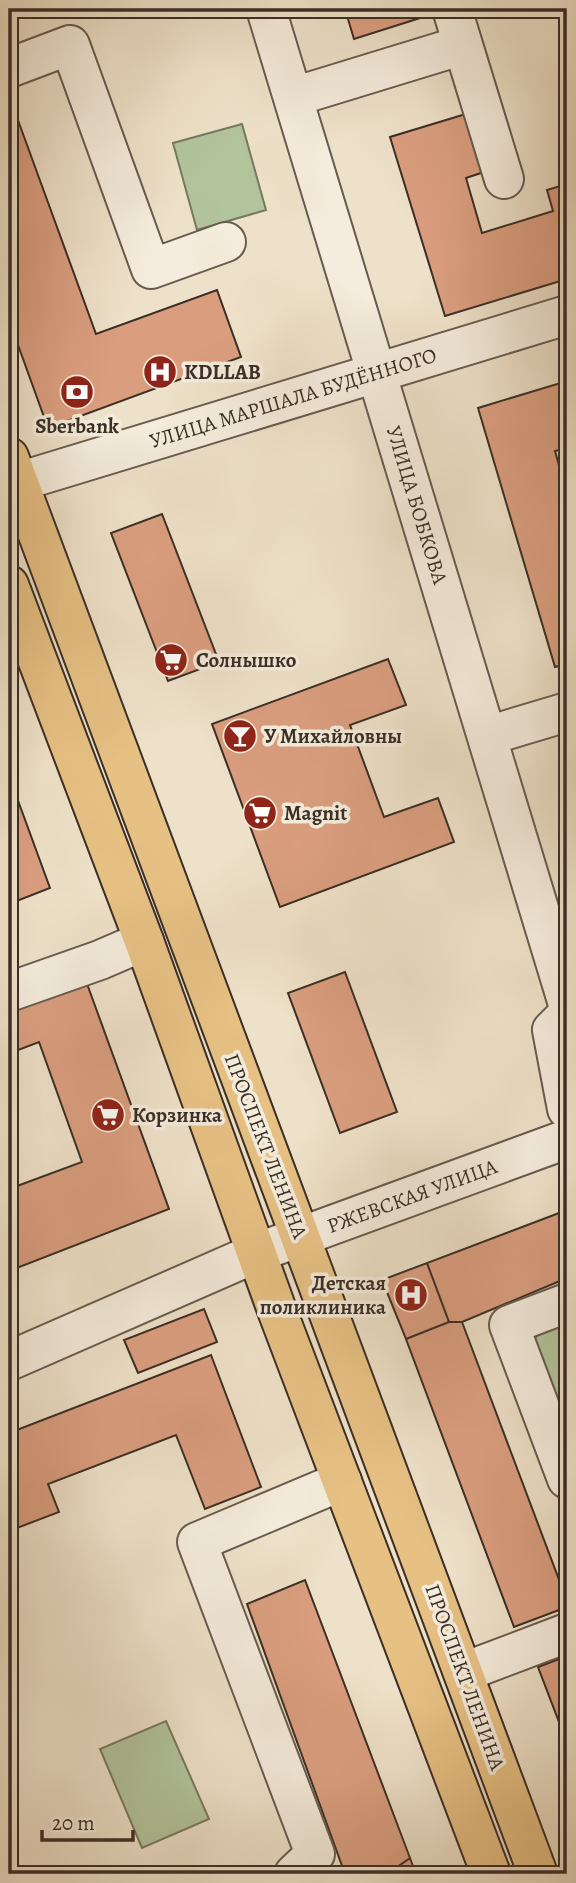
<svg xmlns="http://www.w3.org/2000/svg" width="576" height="1883" font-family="Alegreya,serif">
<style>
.green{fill:#b2c49b;stroke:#767960;stroke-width:2}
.building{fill:#da9e7f;stroke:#3a2e26;stroke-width:2}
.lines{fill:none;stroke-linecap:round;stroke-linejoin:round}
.minor-casing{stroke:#675b4f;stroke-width:42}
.major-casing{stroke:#3a2e26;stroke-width:42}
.minor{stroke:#f4ecdc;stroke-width:38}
.major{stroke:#e7c084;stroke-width:38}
.labels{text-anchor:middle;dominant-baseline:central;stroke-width:7;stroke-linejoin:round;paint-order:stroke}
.poi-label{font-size:21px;font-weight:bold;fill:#3a2e26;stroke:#f4ecdc;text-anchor:start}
.street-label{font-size:21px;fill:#3a2e26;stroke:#f4ecdc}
</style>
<rect width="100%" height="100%" fill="#eee1c9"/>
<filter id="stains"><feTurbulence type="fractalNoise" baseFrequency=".00286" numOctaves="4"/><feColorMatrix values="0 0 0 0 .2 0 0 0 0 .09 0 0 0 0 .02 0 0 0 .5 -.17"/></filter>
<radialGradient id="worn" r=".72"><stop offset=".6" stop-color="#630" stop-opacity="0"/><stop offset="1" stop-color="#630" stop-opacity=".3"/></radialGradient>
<path class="green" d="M 242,124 L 266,210 L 197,230 L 173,143 Z
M 567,1313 L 567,1455 L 526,1346 L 556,1319 Z
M 166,1721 L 209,1819 L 142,1848 L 100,1749 Z"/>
<path class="building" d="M 345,9 L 417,9 L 420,18 L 354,39 Z
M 15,112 L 96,334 L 217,290 L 241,357 L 48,428 L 9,320 L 9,115 Z
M 469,113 L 487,171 L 466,178 L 482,233 L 553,211 L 547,190 L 567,184 L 567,279 L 445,316 L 390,137 Z
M 567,381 L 567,448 L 555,451 L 567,494 L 567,664 L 555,667 L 478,408 Z
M 162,514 L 219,662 L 168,681 L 111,533 Z
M 388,659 L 406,705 L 350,725 L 384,817 L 438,798 L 454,842 L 280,907 L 212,724 Z
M 9,776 L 50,888 L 9,904 Z
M 345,972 L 397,1112 L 340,1133 L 288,993 Z
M 86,981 L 169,1209 L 9,1271 L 9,1189 L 82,1162 L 39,1042 L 13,1052 L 9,1040 L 9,1009 Z
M 567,1210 L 567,1278 L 462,1322 L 449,1322 L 427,1263 Z
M 427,1263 L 449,1322 L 406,1339 L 382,1280 Z
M 204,1309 L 217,1342 L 138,1373 L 124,1340 Z
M 449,1322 L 462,1322 L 567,1601 L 567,1607 L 514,1627 L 406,1339 Z
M 211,1355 L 261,1487 L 205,1509 L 176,1435 L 48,1484 L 59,1512 L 9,1531 L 9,1433 Z
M 305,1580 L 410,1858 L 387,1874 L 345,1874 L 247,1604 Z
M 567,1656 L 567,1743 L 538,1667 Z
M 410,1858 L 416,1874 L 387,1874 Z"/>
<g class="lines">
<g class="minor-casing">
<path id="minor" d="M 266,9 L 567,1001
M 452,9 L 504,179
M 9,68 L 70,45 L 151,269 L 226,242
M 293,97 L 463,45
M 18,482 L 567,315
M 487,736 L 567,712
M 9,992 L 100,960 L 144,941
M 567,1015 L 552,1030 L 567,1109
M 567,1303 L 509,1325 L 567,1479
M 9,1361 L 256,1253 L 567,1139
M 464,1672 L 567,1633
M 294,1874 L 315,1854 L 197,1542 L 342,1481"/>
</g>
<g class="major-casing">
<path id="major" d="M 9,457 L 538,1874
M 9,585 L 144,941 L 278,1313 L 491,1874"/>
</g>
<use href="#minor" class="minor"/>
<use href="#major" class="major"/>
</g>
<defs>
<g id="hospital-disc" transform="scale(1.75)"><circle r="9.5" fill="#8f2418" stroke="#f4ecdc"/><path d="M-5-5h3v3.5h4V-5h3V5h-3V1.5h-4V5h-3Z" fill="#fff"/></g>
<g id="bank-disc" transform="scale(1.75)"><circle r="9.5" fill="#8f2418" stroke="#f4ecdc"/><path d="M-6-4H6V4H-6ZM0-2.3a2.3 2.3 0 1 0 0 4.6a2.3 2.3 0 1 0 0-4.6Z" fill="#fff"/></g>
<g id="supermarket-disc" transform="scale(1.75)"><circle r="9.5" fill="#8f2418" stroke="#f4ecdc"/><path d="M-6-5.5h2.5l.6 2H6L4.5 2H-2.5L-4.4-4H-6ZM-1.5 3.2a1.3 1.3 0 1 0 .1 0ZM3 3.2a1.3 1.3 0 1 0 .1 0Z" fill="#fff"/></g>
<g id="bar-disc" transform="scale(1.75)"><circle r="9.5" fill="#8f2418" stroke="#f4ecdc"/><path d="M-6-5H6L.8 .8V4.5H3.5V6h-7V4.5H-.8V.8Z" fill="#fff"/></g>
</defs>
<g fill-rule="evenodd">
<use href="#hospital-disc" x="160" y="372"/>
<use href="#bank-disc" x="77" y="392"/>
<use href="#supermarket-disc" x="171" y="660"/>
<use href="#bar-disc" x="240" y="736"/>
<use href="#supermarket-disc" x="260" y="813"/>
<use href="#supermarket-disc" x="108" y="1115"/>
<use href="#hospital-disc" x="411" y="1295"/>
</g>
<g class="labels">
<g class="poi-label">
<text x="184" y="372">KDLLAB</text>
<text x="77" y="426" text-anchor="middle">Sberbank</text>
<text x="196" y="660">Солнышко</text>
<text x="264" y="736">У Михайловны</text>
<text x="284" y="813">Magnit</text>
<text x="132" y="1115">Корзинка</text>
<text x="386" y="1283" text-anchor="end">Детская<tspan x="386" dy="24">поликлиника</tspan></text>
</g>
<g class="street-label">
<text transform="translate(293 398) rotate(-17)">УЛИЦА МАРШАЛА БУДЁННОГО</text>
<text transform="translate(417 505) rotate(73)">УЛИЦА БОБКОВА</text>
<text transform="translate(266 1146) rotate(69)">ПРОСПЕКТ ЛЕНИНА</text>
<text transform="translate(412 1196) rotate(-20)">РЖЕВСКАЯ УЛИЦА</text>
<text transform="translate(465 1677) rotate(70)">ПРОСПЕКТ ЛЕНИНА</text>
</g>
</g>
<rect width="576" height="1883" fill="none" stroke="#eee1c9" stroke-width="35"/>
<rect x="10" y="10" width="555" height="1862" fill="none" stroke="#3a2e26" stroke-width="3.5"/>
<rect x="18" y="18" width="541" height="1848" fill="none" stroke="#3a2e26" stroke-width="2"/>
<path d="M42 1830v10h91v-10" fill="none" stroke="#3a2e26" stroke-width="3.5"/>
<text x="52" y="1830" font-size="21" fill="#3a2e26" stroke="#f4ecdc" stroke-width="5" paint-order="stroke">20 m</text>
<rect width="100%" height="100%" filter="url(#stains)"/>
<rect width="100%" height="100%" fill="url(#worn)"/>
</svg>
